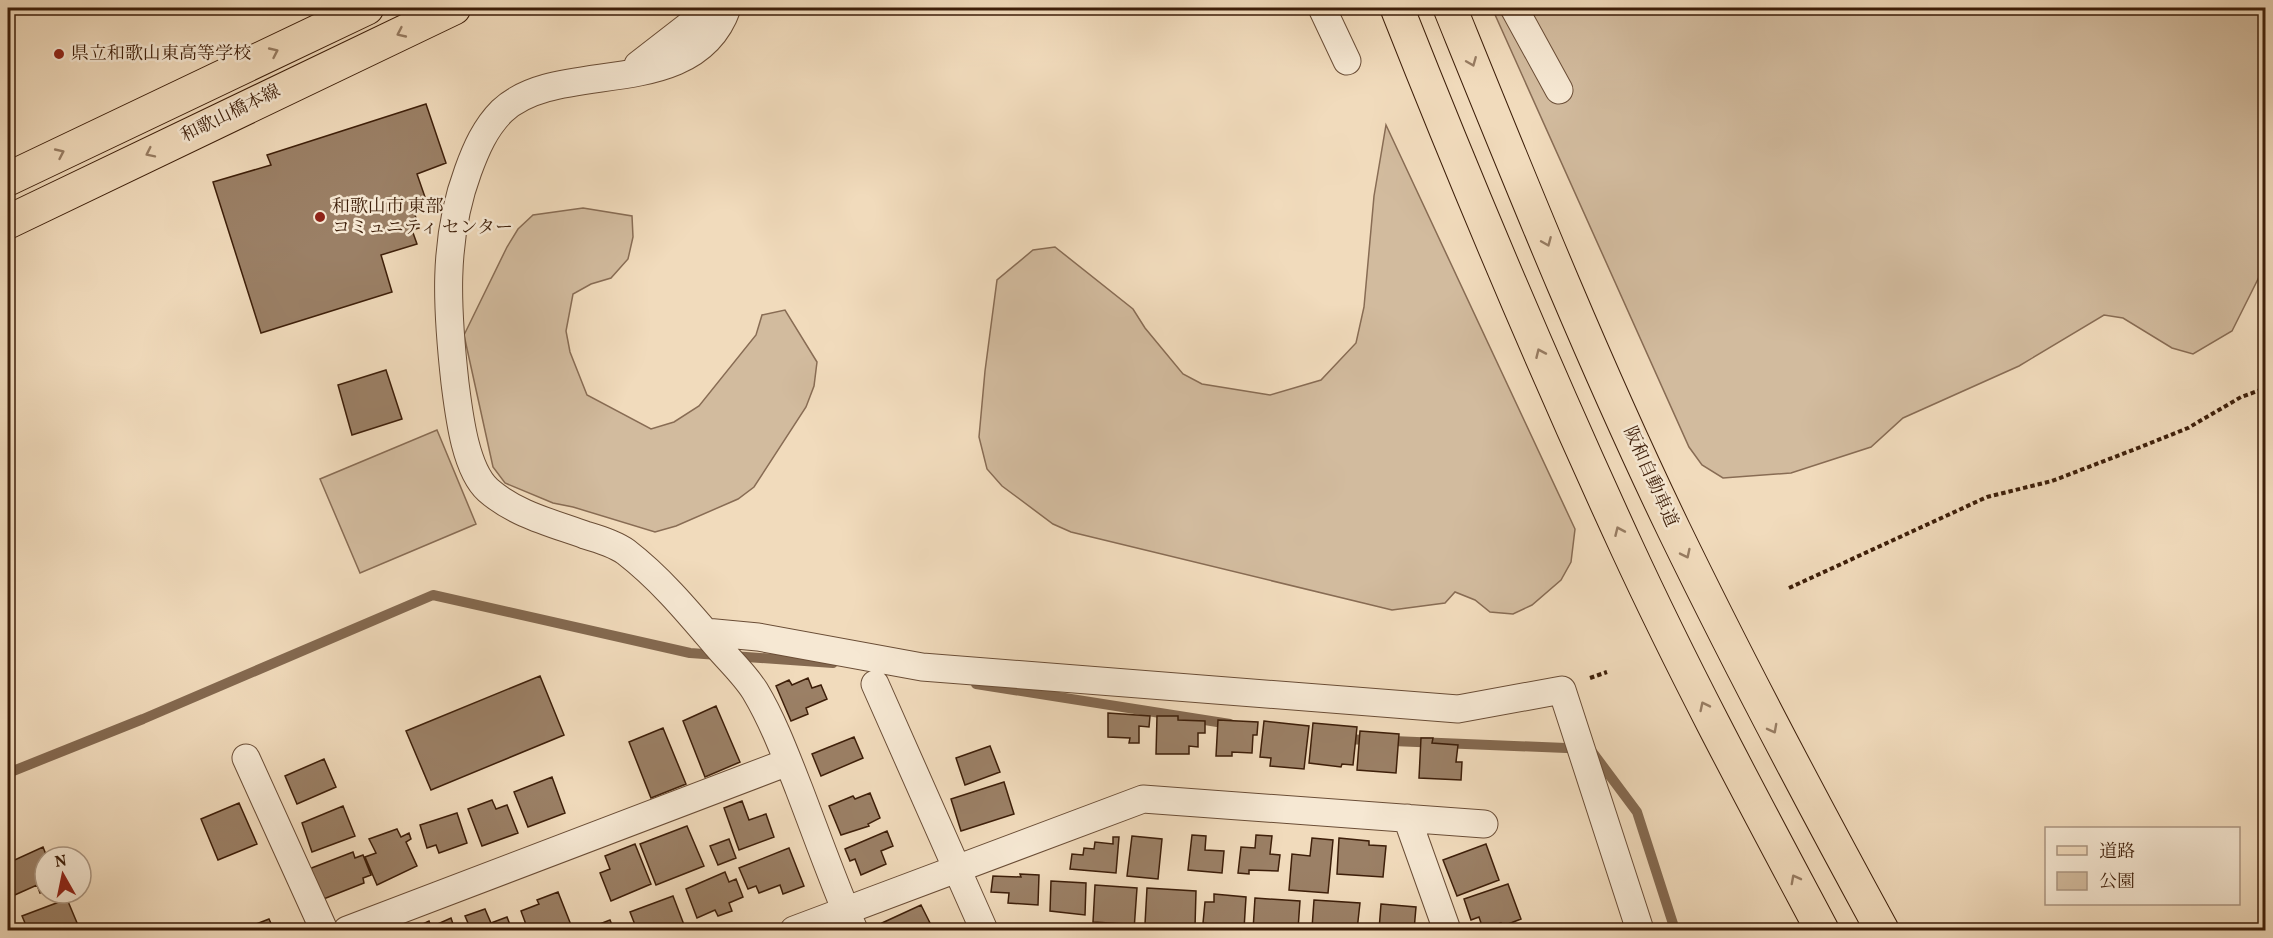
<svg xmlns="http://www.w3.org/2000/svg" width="2273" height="938" font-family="Vollkorn,'Noto Serif JP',serif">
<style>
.green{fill:#d2bb9e;stroke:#886c54;stroke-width:1.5}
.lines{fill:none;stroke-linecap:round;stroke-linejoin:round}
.stream{stroke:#846950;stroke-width:10}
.building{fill:#9b8066;stroke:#3d1e09;stroke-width:1.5}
.minor-casing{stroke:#6a4d36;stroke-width:29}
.primary-casing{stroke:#3d1e09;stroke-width:35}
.motorway-casing{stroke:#3d1e09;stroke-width:35}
.path{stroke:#3d1e09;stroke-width:4;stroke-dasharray:4.5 3;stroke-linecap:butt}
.minor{stroke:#f6e8d3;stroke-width:27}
.primary{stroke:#f1dbbc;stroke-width:33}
.motorway{stroke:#f1dbbc;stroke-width:33}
.oneway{stroke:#977c62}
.poi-dot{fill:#8f2418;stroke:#f6e8d3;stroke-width:2}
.labels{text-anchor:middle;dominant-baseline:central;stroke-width:5;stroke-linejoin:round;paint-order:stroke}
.poi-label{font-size:18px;fill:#3d1e09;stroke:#f6e8d3;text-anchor:start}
.street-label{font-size:18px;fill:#3d1e09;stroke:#f6e8d3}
</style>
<rect width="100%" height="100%" fill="#f1dbbc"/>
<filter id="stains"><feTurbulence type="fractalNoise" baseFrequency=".00333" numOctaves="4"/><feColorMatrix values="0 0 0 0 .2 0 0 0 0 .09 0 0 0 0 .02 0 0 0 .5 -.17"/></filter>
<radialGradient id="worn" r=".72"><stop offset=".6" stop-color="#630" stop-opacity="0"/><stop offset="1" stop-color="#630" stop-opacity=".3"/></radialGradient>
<path class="green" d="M 1492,8 L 2265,8 L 2265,265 L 2232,331 L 2193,354 L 2172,348 L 2123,318 L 2104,315 L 2019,366 L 1903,418 L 1871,447 L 1791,473 L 1723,478 L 1702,465 L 1689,447 Z
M 1386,125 L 1575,529 L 1571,562 L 1561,580 L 1532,605 L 1513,614 L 1490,612 L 1475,600 L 1455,592 L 1445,603 L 1392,610 L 1071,532 L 1053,524 L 1002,486 L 987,469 L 979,437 L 985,371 L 997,280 L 1033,250 L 1055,247 L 1133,309 L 1145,328 L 1183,374 L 1202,384 L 1270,395 L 1321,380 L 1356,343 L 1364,307 L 1374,196 Z
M 583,208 L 632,216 L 633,237 L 628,259 L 611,278 L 591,284 L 573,294 L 566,331 L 570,352 L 587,395 L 651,429 L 674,422 L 699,406 L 756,335 L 762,315 L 785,310 L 817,362 L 814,386 L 806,407 L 754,487 L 738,499 L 676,526 L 655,532 L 573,507 L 553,503 L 505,483 L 493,467 L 464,335 L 507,247 L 518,229 L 533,215 Z
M 437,430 L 476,524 L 360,573 L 320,479 Z"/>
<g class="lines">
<path class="stream" d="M 976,684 L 1230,724
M 1344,739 L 1590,749 L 1637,812 L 1675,930
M 8,773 L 143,719 L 433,595 L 690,653 L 833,663"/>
</g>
<path class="building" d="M 426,104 L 446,163 L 417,174 L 426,200 L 412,205 L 419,228 L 412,230 L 417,244 L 381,255 L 392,292 L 261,333 L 213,182 L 271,165 L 267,155 Z
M 386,370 L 402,419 L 352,435 L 338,385 Z
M 540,676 L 564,735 L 431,790 L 406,731 Z
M 808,678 L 812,688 L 821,685 L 827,699 L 806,708 L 808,714 L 791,721 L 776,686 L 789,680 L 792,685 Z
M 716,706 L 740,762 L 705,777 L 683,721 Z
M 1108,713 L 1150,716 L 1149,727 L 1139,726 L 1139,743 L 1129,743 L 1130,738 L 1108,737 Z
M 1157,716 L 1178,716 L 1178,720 L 1205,721 L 1205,733 L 1198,733 L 1198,747 L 1189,746 L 1189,754 L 1156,754 Z
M 1218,720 L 1258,722 L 1257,735 L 1253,735 L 1252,753 L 1232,752 L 1232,756 L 1216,756 Z
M 1264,721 L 1309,726 L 1304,769 L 1270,766 L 1271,758 L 1260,757 Z
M 1313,723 L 1357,727 L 1353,765 L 1342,764 L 1341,767 L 1309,763 Z
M 663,728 L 686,784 L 651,798 L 629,742 Z
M 1360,731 L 1399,734 L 1396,773 L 1357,770 Z
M 854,737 L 863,758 L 821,776 L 812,754 Z
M 1421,738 L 1433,738 L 1432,743 L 1458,745 L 1456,762 L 1462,762 L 1461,780 L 1419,778 Z
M 990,746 L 1000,772 L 965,785 L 956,758 Z
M 324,759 L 336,787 L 297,804 L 285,776 Z
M 552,777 L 565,813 L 528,827 L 514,792 Z
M 1004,782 L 1014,814 L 961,831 L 951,799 Z
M 870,793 L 880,818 L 868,824 L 869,826 L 841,835 L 829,806 L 853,796 L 855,799 Z
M 492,800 L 496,809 L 507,805 L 518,833 L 482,846 L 468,809 Z
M 742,801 L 749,820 L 766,814 L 774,837 L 739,850 L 724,808 Z
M 239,803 L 257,844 L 218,860 L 201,819 Z
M 343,806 L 355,836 L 312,852 L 302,823 Z
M 457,813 L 467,843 L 439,853 L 436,845 L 427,848 L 420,825 Z
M 687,826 L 704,866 L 656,885 L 640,844 Z
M 397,829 L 401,837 L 409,833 L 411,839 L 406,842 L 417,866 L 377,885 L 365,857 L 376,853 L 369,839 Z
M 887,831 L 893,846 L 881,851 L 886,864 L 861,875 L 855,859 L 850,861 L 845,849 Z
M 1192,835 L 1206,836 L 1205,850 L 1224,851 L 1222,873 L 1188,870 Z
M 1256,835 L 1272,836 L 1270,854 L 1280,855 L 1278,871 L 1249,870 L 1249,874 L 1238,873 L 1241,847 L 1255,848 Z
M 1132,836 L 1162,839 L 1158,879 L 1127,876 Z
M 1113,837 L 1119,837 L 1116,873 L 1070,869 L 1072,854 L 1083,855 L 1084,848 L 1094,849 L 1095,842 L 1113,844 Z
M 1312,838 L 1333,840 L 1328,893 L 1289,890 L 1292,854 L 1310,856 Z
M 1339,838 L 1369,841 L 1369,845 L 1386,846 L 1383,877 L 1337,874 Z
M 729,839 L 736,858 L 718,865 L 710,846 Z
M 635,844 L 651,884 L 611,901 L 600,873 L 610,869 L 605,856 Z
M 1486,844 L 1499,880 L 1457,896 L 1443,860 Z
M 43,847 L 47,857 L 45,857 L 45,891 L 40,893 L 37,885 L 8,898 L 8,863 Z
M 789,848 L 804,886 L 783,894 L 780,885 L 759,893 L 756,886 L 748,889 L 739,868 Z
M 353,852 L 355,858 L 363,855 L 371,875 L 363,878 L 364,883 L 321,900 L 309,869 Z
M 725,872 L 729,882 L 736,879 L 743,897 L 729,903 L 732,911 L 718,916 L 715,910 L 697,918 L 686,889 Z
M 1020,874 L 1039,875 L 1038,905 L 1008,903 L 1009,893 L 991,892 L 993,876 L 1021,877 Z
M 1051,881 L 1086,883 L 1085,915 L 1050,911 Z
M 1508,884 L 1521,919 L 1503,926 L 1501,923 L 1483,929 L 1479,917 L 1471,920 L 1464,899 Z
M 1095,885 L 1137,888 L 1134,930 L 1126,929 L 1126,924 L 1093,922 Z
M 1147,888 L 1196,891 L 1195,927 L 1145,924 Z
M 558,892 L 571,925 L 557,930 L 528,930 L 521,911 L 539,904 L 537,900 Z
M 1214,894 L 1246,897 L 1244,929 L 1203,923 L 1205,902 L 1214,902 Z
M 673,896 L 686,930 L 675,930 L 674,927 L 663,930 L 637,930 L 630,912 Z
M 1255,898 L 1300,901 L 1298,929 L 1253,930 Z
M 67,899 L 80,930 L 28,930 L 22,916 Z
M 1314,900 L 1360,903 L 1357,930 L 1312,928 Z
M 1381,904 L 1416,907 L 1414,930 L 1379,930 Z
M 921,905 L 933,929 L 885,930 L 882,923 Z
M 485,909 L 491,923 L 507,917 L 512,930 L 471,930 L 465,916 Z
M 451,918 L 455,930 L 415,930 L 414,928 L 429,921 L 431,927 Z
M 269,919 L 274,930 L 247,930 L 246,928 Z
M 610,920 L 614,930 L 584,930 Z"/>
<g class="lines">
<g class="minor-casing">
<path id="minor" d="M 727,8 C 693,103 559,57 502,111 C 485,128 476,149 468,171 C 442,241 447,311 455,383 C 459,414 465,469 488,490 C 515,514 552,523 585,535 C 599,539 615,544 626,552 C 661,579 689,613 718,647 C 730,661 745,675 755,691 C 773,721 786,756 799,789 C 817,836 834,884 854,930
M 1322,8 L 1347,61
M 1514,8 L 1559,90
M 638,65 L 696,20 L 701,8
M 705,632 L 758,637 L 922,667 L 1458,709 L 1562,690 L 1640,930
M 875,684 L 984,930
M 246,758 L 324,930
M 1407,818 L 1447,930
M 347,930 L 788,762
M 794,930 L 1143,799 L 1484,824"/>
</g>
<g class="primary-casing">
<path id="primary" d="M 8,179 L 367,8
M 8,222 L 454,8"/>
</g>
<g class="motorway-casing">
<path id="motorway" d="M 1397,8 C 1469,190 1545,370 1627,548 C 1687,678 1755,804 1822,930
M 1450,8 C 1521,183 1592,360 1674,530 C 1740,666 1810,798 1882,930"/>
</g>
<path class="path" d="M 1789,588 L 1987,497 L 2052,481 L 2138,448 L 2188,428 L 2241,397 L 2266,388
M 1590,678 L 1607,672"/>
<use href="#minor" class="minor"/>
<use href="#primary" class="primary"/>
<use href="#motorway" class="motorway"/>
</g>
<defs><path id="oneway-chevron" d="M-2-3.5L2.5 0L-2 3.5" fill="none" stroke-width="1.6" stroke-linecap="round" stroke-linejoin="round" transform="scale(1.5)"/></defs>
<g class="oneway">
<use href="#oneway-chevron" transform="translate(401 33) rotate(155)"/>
<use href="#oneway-chevron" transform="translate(274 52) rotate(-25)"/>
<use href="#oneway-chevron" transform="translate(1472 62) rotate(68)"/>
<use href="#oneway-chevron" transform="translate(60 153) rotate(-25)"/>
<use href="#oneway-chevron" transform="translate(150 153) rotate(154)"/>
<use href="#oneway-chevron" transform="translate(1547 242) rotate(67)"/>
<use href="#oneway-chevron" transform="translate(1540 353) rotate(-114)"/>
<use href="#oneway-chevron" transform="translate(1619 531) rotate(-114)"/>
<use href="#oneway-chevron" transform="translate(1686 554) rotate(64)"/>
<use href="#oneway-chevron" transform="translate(1704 706) rotate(-116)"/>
<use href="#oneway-chevron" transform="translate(1773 729) rotate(62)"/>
<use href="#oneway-chevron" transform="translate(1795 879) rotate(-118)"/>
</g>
<g class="poi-dot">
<circle cx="59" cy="54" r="6"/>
<circle cx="320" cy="217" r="6"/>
</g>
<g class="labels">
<g class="poi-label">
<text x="71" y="54">県立和歌山東高等学校</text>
<text x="332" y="207">和歌山市 東部<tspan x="332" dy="21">コミュニティ センター</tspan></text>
</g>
<g class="street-label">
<text transform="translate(231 114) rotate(-26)">和歌山橋本線</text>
<text transform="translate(1650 477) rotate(66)">阪和自動車道</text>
</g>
</g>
<rect width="2273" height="938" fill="none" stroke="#f1dbbc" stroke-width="30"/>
<rect x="9" y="9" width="2255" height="920" fill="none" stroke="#3d1e09" stroke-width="3"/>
<rect x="15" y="15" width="2243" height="908" fill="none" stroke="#3d1e09" stroke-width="1.5"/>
<rect x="2045" y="827" width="195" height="78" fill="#f6e8d3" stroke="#ac9782" stroke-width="1.5"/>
<rect x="2057" y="846" width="30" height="9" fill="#f1dbbc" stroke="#ac9782" stroke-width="1.5"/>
<text x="2099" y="857" font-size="18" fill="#3d1e09">道路</text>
<rect x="2057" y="872" width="30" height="18" fill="#d2bb9e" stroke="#ac9782" stroke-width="1.5"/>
<text x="2099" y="887" font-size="18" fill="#3d1e09">公園</text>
<g transform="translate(63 875) rotate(351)"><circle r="28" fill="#f6e8d3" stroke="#ac9782" stroke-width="1.5"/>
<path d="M0-4.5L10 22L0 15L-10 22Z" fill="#8f2418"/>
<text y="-9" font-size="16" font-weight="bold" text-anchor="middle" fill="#3d1e09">N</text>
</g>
<rect width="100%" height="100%" filter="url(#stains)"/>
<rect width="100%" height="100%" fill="url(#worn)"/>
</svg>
